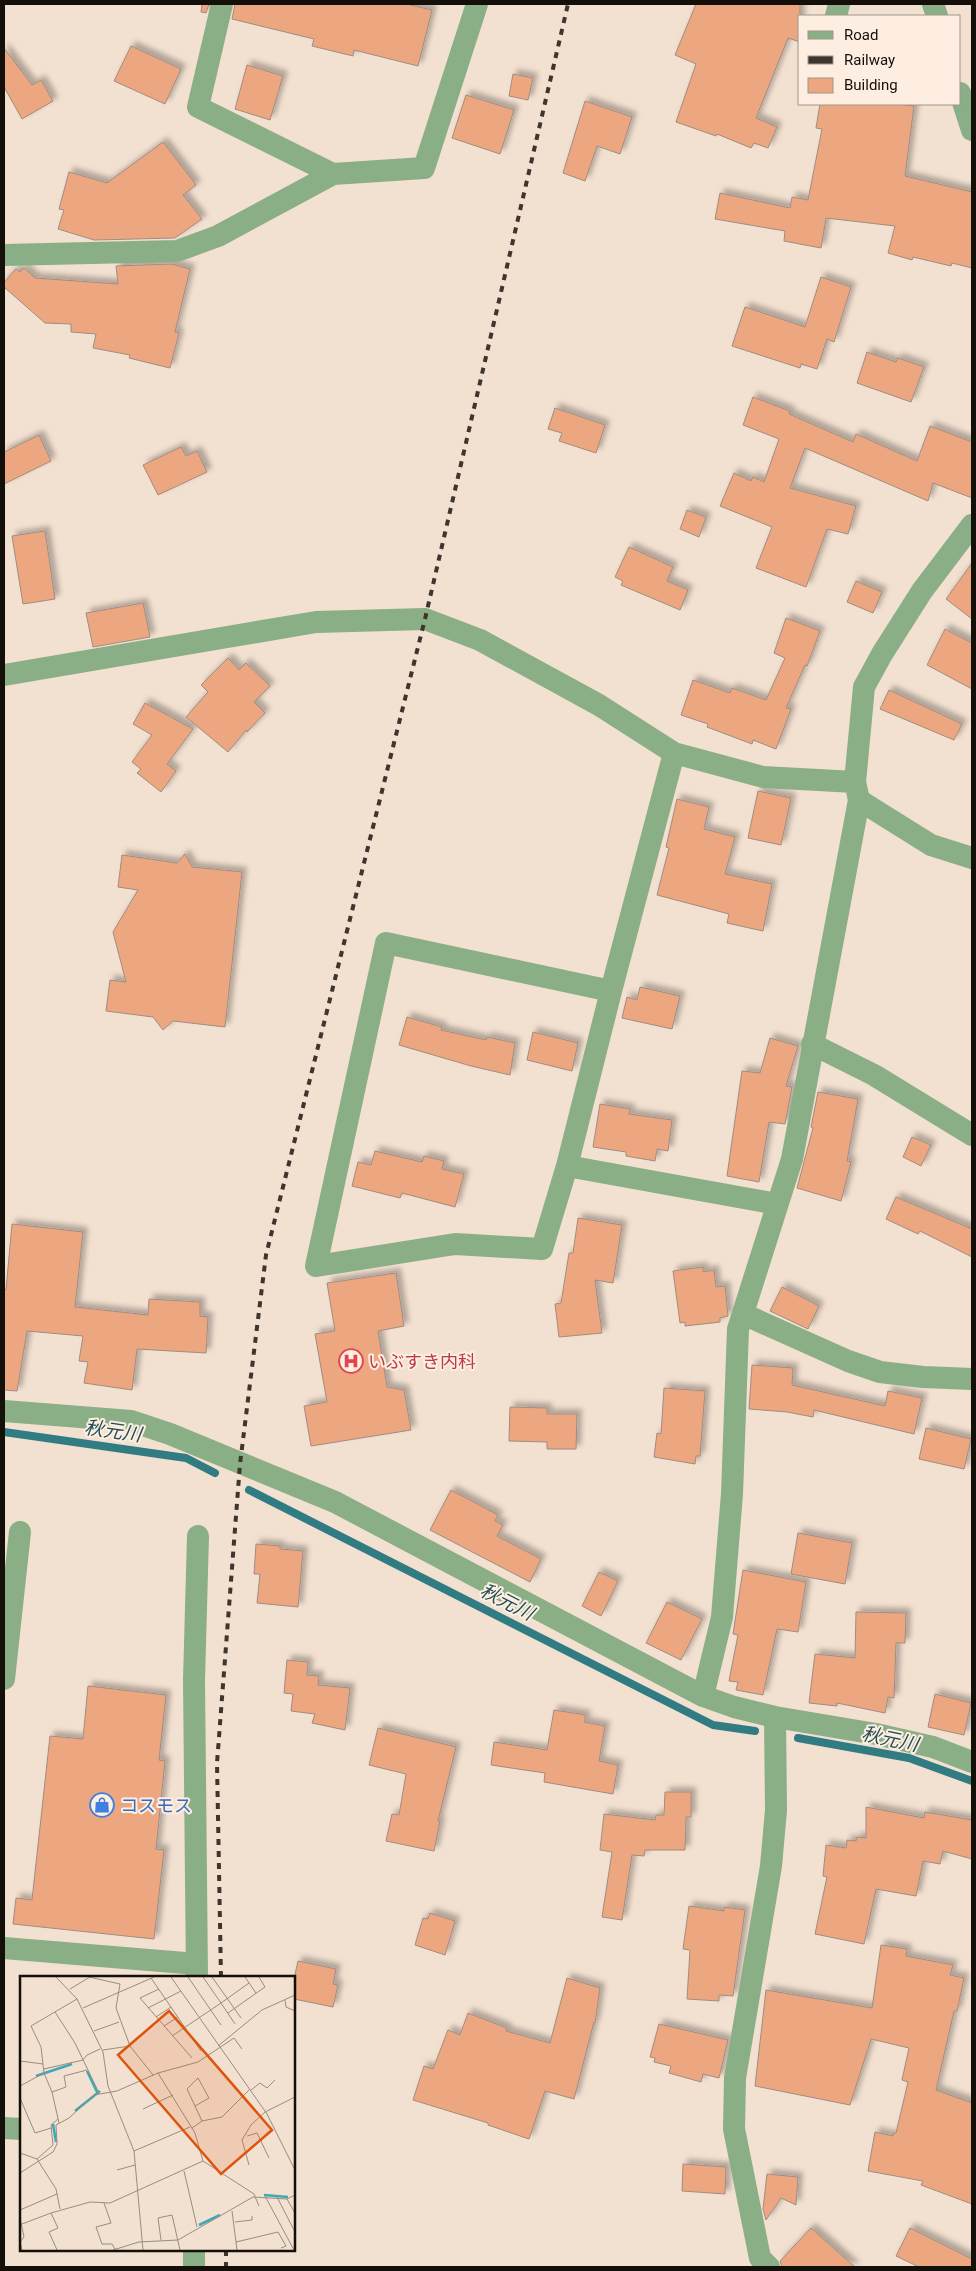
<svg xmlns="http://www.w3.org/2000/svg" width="976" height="2271" font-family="Roboto,'Noto Sans JP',sans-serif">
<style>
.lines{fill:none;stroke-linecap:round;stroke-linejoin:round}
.stream{stroke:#317b83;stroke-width:8}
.building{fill:#eda780;stroke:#a08c80;filter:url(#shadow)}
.street{stroke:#8aae85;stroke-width:22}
.rail{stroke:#3e352e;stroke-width:4;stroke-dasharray:6 6;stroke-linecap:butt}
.labels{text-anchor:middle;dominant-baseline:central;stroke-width:4;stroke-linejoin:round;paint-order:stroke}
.health-label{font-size:18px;fill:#be3a42;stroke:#fdeee1;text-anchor:start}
.shop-label{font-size:18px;fill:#366cbe;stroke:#fdeee1;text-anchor:start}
.water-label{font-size:19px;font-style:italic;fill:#204f55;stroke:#fdeee1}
.inset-river{fill:none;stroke:#3da9b7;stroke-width:2.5}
.inset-road{fill:none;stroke:#9a8c81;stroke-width:1}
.view{fill:#dd550c;fill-opacity:0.15;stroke:#dd550c;stroke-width:2.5}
.inset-edge{fill:none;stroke:#150f0a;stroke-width:2.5}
</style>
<defs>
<filter id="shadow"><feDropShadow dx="4.5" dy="-4.5" stdDeviation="2.5" flood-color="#0004"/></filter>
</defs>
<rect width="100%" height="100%" fill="#f2e0d0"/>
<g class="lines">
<path class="stream" d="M 4,1432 L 186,1458 L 215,1473
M 249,1490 L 713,1725 L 755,1731
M 798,1738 L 909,1758 L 972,1781"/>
</g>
<path class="building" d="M 202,4 L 209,4 L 206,13 L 201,12 Z
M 235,4 L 406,4 L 432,10 L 418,66 L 354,50 L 353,56 L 312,46 L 314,39 L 232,19 Z
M 696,4 L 800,4 L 800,42 L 788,38 L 756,118 L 777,127 L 768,148 L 754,143 L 751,148 L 717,134 L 716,136 L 676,122 L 696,64 L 675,55 Z
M 131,46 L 181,69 L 165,104 L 114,81 Z
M 4,48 L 32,85 L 41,80 L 53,101 L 22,119 L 4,87 Z
M 247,65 L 283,76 L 270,120 L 235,109 Z
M 513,74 L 533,78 L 528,100 L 509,96 Z
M 466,95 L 514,110 L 500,154 L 452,138 Z
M 585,101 L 632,117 L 620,154 L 597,146 L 585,181 L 563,173 Z
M 820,104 L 898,104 L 914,106 L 905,176 L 972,192 L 972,268 L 952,263 L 951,266 L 913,257 L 912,260 L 888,253 L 895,226 L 826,218 L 821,248 L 784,241 L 785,231 L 715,219 L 720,193 L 790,208 L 792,197 L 808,200 L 822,129 L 816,128 Z
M 163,142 L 196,185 L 183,195 L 202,219 L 175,238 L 94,240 L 58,229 L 64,210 L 59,209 L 69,172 L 107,183 Z
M 172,264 L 190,269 L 175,332 L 179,333 L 170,368 L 129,358 L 130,355 L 93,348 L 96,334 L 71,332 L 71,324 L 45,323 L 4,287 L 4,282 L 16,269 L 20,272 L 24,268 L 35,278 L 118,284 L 116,266 Z
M 821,277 L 851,287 L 834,342 L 827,339 L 817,369 L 801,364 L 800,368 L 732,346 L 745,307 L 805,327 Z
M 867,352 L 896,362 L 898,358 L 924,367 L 911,402 L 857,383 Z
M 753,397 L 790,411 L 789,414 L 853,442 L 856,434 L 917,461 L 930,426 L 972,442 L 972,498 L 933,483 L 928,501 L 805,448 L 790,488 L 856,506 L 848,534 L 827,529 L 806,587 L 756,568 L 772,527 L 720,506 L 734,473 L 751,481 L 753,477 L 764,482 L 779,439 L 743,425 Z
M 555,408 L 605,425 L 596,453 L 559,441 L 562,433 L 548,429 Z
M 39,435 L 51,461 L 4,484 L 4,452 Z
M 181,447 L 186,456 L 197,451 L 207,472 L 158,495 L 143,465 Z
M 687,510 L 706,517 L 699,537 L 680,529 Z
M 45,531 L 55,599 L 23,604 L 12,536 Z
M 629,547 L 673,567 L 667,581 L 688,590 L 680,610 L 621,585 L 623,581 L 615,577 Z
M 972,563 L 972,619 L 946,599 Z
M 856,581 L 882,592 L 873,613 L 847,602 Z
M 143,603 L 150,637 L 93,647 L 86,613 Z
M 786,618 L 820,631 L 807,666 L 805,665 L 786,708 L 791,709 L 776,749 L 753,740 L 752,744 L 707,727 L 708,724 L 681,715 L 693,680 L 730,693 L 732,688 L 766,700 L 785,658 L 774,653 Z
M 945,629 L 972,643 L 972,689 L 927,665 Z
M 228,658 L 239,670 L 246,663 L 270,686 L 254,702 L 265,713 L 247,732 L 246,730 L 228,752 L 186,717 L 208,692 L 201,685 Z
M 889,690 L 962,724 L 954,740 L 880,709 Z
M 145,703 L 193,729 L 167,764 L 176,771 L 161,792 L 137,773 L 141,769 L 132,762 L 152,735 L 133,724 Z
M 758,791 L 791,798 L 781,845 L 748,838 Z
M 677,799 L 709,807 L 704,829 L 735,837 L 725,874 L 772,884 L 763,931 L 727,923 L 729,914 L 657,895 L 669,848 L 666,847 Z
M 185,854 L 192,867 L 242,872 L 225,1027 L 173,1021 L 163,1030 L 153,1017 L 106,1011 L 110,980 L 126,982 L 113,932 L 138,890 L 118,887 L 122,855 L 177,863 Z
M 640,987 L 680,996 L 672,1029 L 622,1018 L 627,997 L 637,1000 Z
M 407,1017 L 442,1027 L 441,1030 L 486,1040 L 487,1037 L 515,1043 L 510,1075 L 471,1066 L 399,1045 Z
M 533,1032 L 578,1043 L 572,1071 L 527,1060 Z
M 770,1038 L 798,1046 L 786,1086 L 792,1087 L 785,1124 L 769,1122 L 759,1182 L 727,1176 L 742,1071 L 760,1073 Z
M 818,1092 L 858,1099 L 847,1161 L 851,1162 L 841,1201 L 797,1188 L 813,1128 L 811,1127 Z
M 600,1104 L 630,1109 L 629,1114 L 672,1120 L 668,1151 L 657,1149 L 655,1161 L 626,1156 L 626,1152 L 593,1147 Z
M 912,1137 L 931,1145 L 921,1166 L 903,1157 Z
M 375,1151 L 422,1162 L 424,1156 L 444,1161 L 442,1169 L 464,1174 L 455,1207 L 402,1193 L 400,1198 L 352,1186 L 358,1162 L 371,1165 Z
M 896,1197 L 972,1229 L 972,1257 L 920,1231 L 918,1234 L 886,1219 Z
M 578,1218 L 622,1225 L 613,1283 L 595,1280 L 602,1333 L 559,1337 L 555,1304 L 561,1303 L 569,1253 L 573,1253 Z
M 12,1224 L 83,1232 L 75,1307 L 148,1315 L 149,1299 L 200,1302 L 200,1316 L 208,1317 L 206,1353 L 137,1349 L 132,1390 L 84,1383 L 88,1362 L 79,1361 L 83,1336 L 27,1331 L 17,1391 L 4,1390 L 4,1289 L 6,1290 Z
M 703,1267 L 703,1272 L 714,1270 L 716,1287 L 725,1286 L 728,1316 L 720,1318 L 720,1322 L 685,1326 L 685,1322 L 680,1323 L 673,1271 Z
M 396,1273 L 404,1326 L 378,1331 L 387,1387 L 404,1390 L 411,1430 L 311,1446 L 304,1406 L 327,1402 L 315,1334 L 335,1331 L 327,1283 Z
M 782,1287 L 819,1306 L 808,1329 L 770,1311 Z
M 752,1365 L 793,1368 L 792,1385 L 885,1406 L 888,1391 L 922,1398 L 914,1434 L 814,1410 L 813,1417 L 787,1412 L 749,1409 Z
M 664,1388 L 705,1391 L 700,1456 L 696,1456 L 695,1464 L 654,1457 L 657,1433 L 661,1434 Z
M 510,1407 L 547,1408 L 547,1414 L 577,1414 L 576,1449 L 547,1449 L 547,1442 L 509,1441 Z
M 926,1428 L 971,1439 L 964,1469 L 919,1459 Z
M 451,1490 L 498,1515 L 495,1521 L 503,1525 L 497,1536 L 541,1559 L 530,1582 L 430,1530 Z
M 798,1533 L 852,1543 L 845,1584 L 791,1574 Z
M 256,1544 L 280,1546 L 280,1549 L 303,1551 L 298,1607 L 257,1603 L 260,1574 L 254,1574 Z
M 743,1570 L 806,1582 L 798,1632 L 777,1629 L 763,1695 L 736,1690 L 738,1682 L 729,1681 L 738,1635 L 733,1634 Z
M 599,1572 L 618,1581 L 601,1616 L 582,1606 Z
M 667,1602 L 702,1619 L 681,1660 L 646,1643 Z
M 856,1612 L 906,1613 L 905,1643 L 896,1643 L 894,1698 L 888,1697 L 885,1713 L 837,1703 L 837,1706 L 809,1703 L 815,1654 L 855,1658 Z
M 287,1660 L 308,1662 L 307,1675 L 319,1676 L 318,1685 L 350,1688 L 345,1730 L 312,1723 L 315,1714 L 291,1711 L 293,1694 L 284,1693 Z
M 88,1686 L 166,1695 L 159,1760 L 165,1761 L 156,1849 L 164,1850 L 154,1939 L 13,1924 L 16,1898 L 32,1900 L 50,1736 L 83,1739 Z
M 935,1694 L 971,1703 L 964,1735 L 928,1727 Z
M 554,1710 L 586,1715 L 584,1722 L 605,1726 L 599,1761 L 618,1765 L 613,1794 L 544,1782 L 545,1773 L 491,1765 L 494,1742 L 547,1750 Z
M 378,1728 L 456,1747 L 438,1821 L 440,1821 L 434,1851 L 386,1841 L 392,1814 L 399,1815 L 406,1774 L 369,1765 Z
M 665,1792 L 691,1792 L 691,1817 L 686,1817 L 685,1850 L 645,1850 L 644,1856 L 632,1855 L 622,1920 L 602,1917 L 612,1852 L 600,1850 L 604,1814 L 655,1820 L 656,1815 L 664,1815 Z
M 866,1807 L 924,1818 L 925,1812 L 972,1820 L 972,1859 L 943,1851 L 940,1864 L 923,1861 L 916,1896 L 876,1889 L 864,1944 L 815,1934 L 827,1877 L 823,1876 L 826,1845 L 846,1848 L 847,1840 L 856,1841 L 857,1837 L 866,1838 Z
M 689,1906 L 724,1911 L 724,1907 L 745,1910 L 733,1996 L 719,1995 L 719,2001 L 687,1999 L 690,1950 L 683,1949 Z
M 430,1913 L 455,1921 L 445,1955 L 415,1945 L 423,1918 L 428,1919 Z
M 881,1945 L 907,1949 L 906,1956 L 953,1965 L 950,1975 L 964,1978 L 957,2011 L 954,2011 L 936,2090 L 972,2103 L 972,2204 L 921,2185 L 923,2181 L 868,2171 L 875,2132 L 893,2136 L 894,2133 L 896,2133 L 908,2082 L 902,2080 L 909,2048 L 871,2039 L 850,2105 L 755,2086 L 766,1990 L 872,2008 Z
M 298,1961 L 336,1969 L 333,1984 L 338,1985 L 333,2007 L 294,1999 L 294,1979 Z
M 567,1978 L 600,1988 L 595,2023 L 594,2022 L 574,2099 L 545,2091 L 529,2139 L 488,2125 L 488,2123 L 413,2100 L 424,2066 L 433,2069 L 448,2030 L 460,2035 L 468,2013 L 507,2028 L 506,2031 L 550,2043 Z
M 659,2024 L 728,2040 L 719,2078 L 703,2074 L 701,2082 L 669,2073 L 671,2066 L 654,2062 L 655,2058 L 650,2057 Z
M 683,2164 L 726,2167 L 725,2194 L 682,2191 Z
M 767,2174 L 798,2177 L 796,2205 L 781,2198 L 766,2220 L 763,2209 Z
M 811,2228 L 855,2267 L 782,2267 L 780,2261 Z
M 910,2228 L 972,2259 L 972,2267 L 919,2267 L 896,2256 Z"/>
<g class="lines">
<path class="street" d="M 222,4 L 198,107 L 333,174
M 933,4 L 937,16
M 836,16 L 839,4
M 960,93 L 972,130
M 4,255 L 177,251 L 218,236 L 333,174 L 424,168 L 477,4
M 4,675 L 316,622 L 425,619 L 480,640 L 599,705 L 674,753 L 763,777 L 855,782
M 859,800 L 931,845 L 972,858
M 611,991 L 386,943 L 316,1266 L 455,1244 L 542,1249 L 567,1166 L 611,991 L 674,753
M 812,1044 L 874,1075 L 972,1135
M 567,1166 L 777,1204
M 743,1314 L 848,1361 L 880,1372 L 923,1377 L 972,1379
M 4,1411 L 131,1421 L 170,1434 L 335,1502 L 703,1696 L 734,1707 L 775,1717 L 876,1734 L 933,1747 L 972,1762
M 4,1679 L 20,1532
M 703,1696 L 722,1617 L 732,1494 L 738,1329 L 792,1159 L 859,800 L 855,782 L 864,687 L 882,654 L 922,591 L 972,525
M 4,1948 L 197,1964
M 197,1977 L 194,1680 L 198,1536
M 4,2128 L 21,2129
M 194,2250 L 194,2267
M 769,2267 L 760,2258 L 734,2129 L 735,2078 L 771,1866 L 776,1810 L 775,1717"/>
<path class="rail" d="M 221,1977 L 217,1763 L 240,1464 L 266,1255 L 425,619 L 568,4
M 226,2250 L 226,2267"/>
</g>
<defs>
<g id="hospital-ring" transform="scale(1.25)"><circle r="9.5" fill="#fdeee1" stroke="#e0444e" stroke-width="1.5"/><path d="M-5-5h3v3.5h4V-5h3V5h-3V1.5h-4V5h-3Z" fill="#e0444e"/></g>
<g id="shop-ring" transform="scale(1.25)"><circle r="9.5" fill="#fdeee1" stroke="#3f7fe0" stroke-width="1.5"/><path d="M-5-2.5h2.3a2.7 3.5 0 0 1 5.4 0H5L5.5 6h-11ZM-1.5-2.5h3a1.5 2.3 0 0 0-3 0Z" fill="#3f7fe0"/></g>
</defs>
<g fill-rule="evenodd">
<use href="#hospital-ring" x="351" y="1361"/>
<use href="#shop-ring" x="102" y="1805"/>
</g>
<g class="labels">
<g class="health-label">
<text x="368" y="1361">いぶすき内科</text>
</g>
<g class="shop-label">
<text x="120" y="1805">コスモス</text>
</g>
<g class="water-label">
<text transform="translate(113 1431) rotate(8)">秋元川</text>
<text transform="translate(507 1602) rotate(27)">秋元川</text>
<text transform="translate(890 1739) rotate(12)">秋元川</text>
</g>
</g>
<g transform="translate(20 1976)">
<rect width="275" height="275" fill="#f2e0d0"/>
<path class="inset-river" d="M 67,95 L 77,116M 16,100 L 52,88M 55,135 L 80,115M 33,148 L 36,166M 244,219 L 268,221M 179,249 L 200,239"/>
<path class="inset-road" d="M 36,1 L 57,23 L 83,76 L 88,110 L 114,175 L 123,274M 69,1 L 100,8 L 96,32 L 110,70M 151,1 L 247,138 L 275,194M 168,1 L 201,49M 192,1 L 221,42M 225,1 L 236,17M 131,2 L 181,75M 50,13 L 70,1M 139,13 L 120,22 L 172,82M 265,24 L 266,31 L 275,35M 63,32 L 134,1M 128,32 L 161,15M 35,36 L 55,67 L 79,117M 208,37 L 245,11 L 239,1M 136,41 L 151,31M 215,48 L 201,27 L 229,7M 144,50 L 158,41M 74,55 L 99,46M 152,60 L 201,27 L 183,1M 198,70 L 242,34 L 275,19M 83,74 L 110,70 L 133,99M 63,84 L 67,79 L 80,73M 0,85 L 23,88M 24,93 L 63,84M 138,97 L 175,157 L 183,185 L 234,218 L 239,230M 0,110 L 24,97M 231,114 L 240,107 L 247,112 L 255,104M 32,116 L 46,111 L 44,100 L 67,94M 0,122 L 15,157 L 31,152M 175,130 L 189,122 L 178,102 L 167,113 L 182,145M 123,133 L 153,119M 39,147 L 32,116 L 24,97 L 21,71 L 11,50 L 57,23M 172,152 L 182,145 L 202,141 L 230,113M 227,160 L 237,157 L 249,182M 114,175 L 170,151M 0,177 L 17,183 L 36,213 L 40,233M 17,183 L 33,169 L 31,149 L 38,143M 229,189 L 222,164 L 231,149 L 245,136 L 275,121M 97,194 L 115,189M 164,195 L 177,251M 0,197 L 33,176 L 37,168 L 36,149 L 49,142 L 74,119 L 97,115 L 138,97 L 178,86 L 214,62 L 222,73M 245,220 L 274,274M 257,221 L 275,256M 267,223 L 275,237M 84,227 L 91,247 L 76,251 L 82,268 L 92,268 L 95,273M 0,234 L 37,218M 212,235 L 217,274M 0,242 L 4,261 L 0,266 L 2,274M 215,246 L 232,244 L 232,240M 2,248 L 31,237M 141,264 L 138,242 L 152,239 L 160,274M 216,266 L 258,256 L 266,270 L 261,272M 37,274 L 29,256 L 38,252 L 31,237 L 70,226 L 90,227 L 183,185M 93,274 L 119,266 L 158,264 L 233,221 L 267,223 L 275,219"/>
<path class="view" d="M 149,35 L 252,154 L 201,198 L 98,79 Z"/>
<rect width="275" height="275" class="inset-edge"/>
</g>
<rect width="976" height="2271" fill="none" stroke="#150f0a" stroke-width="10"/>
<rect x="798" y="15" width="162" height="90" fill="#fdeee1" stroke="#a0958b"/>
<rect x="808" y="31" width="25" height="8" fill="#8aae85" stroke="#a0958b"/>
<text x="844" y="40" font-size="15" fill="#150f0a">Road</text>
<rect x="808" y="56" width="25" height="8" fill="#3e352e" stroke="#a0958b"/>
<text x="844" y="65" font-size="15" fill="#150f0a">Railway</text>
<rect x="808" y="78" width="25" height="15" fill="#eda780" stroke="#a0958b"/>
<text x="844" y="90" font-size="15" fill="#150f0a">Building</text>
</svg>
